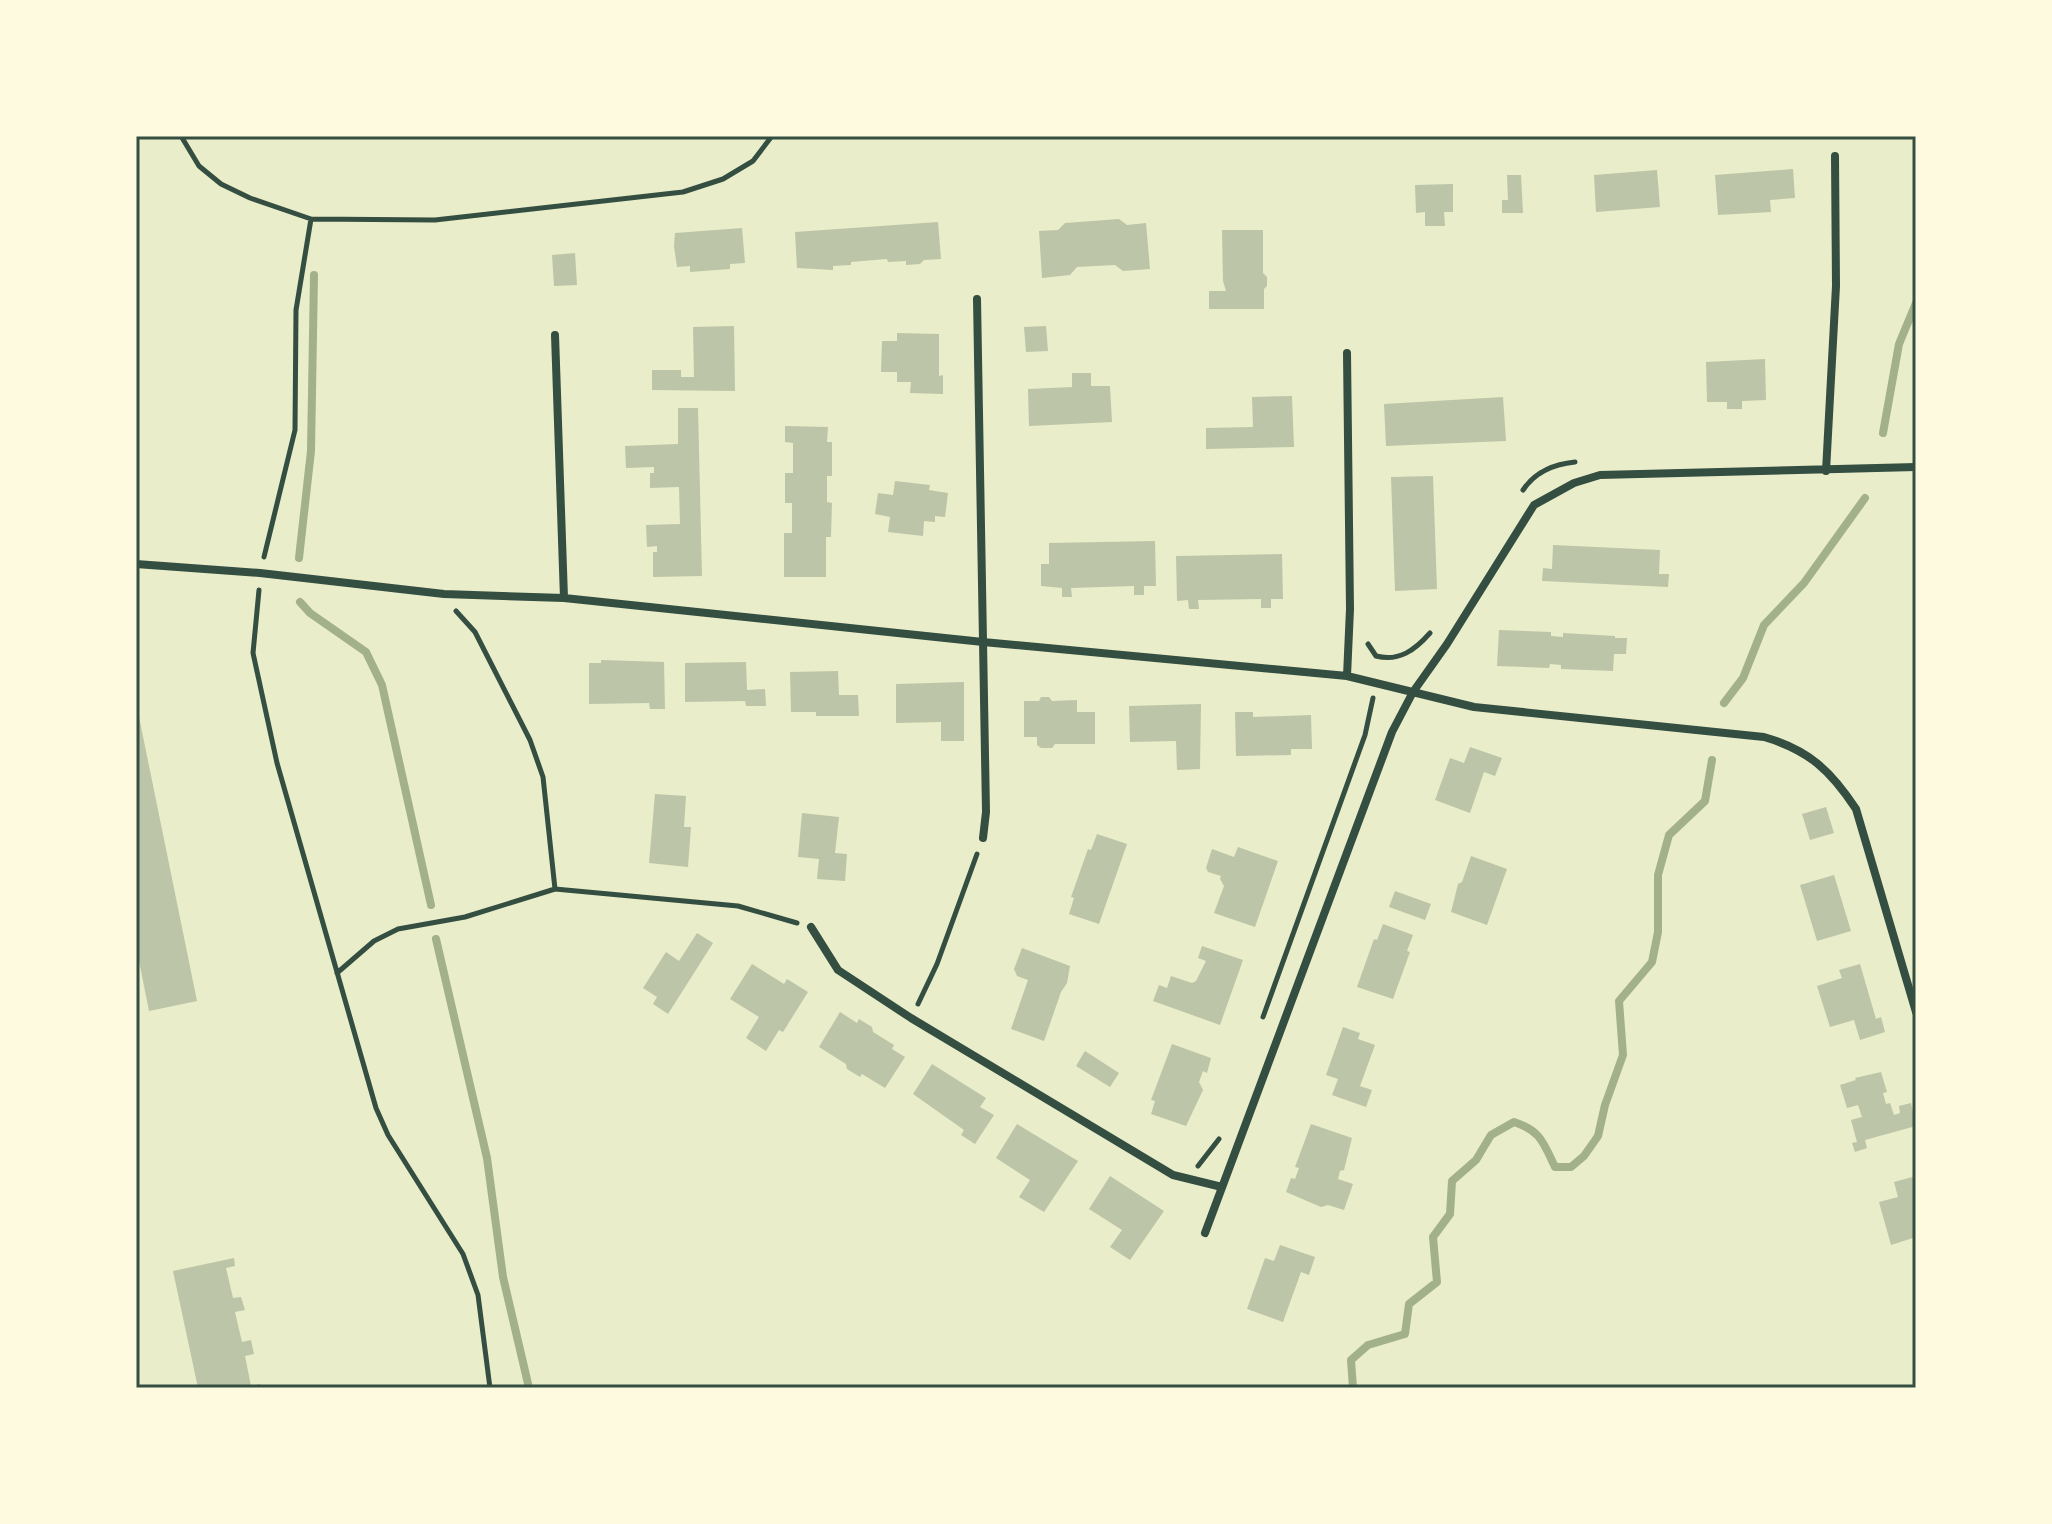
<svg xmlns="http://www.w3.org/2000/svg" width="2052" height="1524" font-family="Figtree,sans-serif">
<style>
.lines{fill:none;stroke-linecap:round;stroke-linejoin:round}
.stream{stroke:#a3b18a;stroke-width:8}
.building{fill:#bcc5a7}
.path{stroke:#344e41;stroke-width:5}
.minor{stroke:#344e41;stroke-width:8}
.neatline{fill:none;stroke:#344e41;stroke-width:3}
</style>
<rect width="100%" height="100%" fill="#e9edc9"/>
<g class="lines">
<path class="stream" d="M 1883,433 L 1899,344 L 1916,303
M 299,558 L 311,451 L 314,275
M 300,602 L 310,613 L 366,652 L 382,685 L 431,905
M 1724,703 L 1743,678 L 1764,625 L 1804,583 L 1865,498
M 436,939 L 487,1158 L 503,1277 L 529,1388
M 1353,1388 L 1351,1360 L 1368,1345 L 1405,1334 L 1409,1304 L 1437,1282 L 1433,1237 L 1450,1214 L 1452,1181 L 1476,1160 L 1491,1135 L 1514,1122 C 1541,1131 1543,1142 1555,1167 L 1571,1167 L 1584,1156 L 1598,1136 L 1605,1105 L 1623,1055 L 1619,1001 L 1652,962 L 1658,932 L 1658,875 L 1669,835 L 1705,801 L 1712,760"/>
</g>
<path class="building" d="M 1793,169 L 1795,198 L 1770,200 L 1771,212 L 1718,215 L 1715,175 Z
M 1657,170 L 1660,207 L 1596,212 L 1594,175 Z
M 1507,175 L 1521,175 L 1523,213 L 1502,213 L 1502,200 L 1508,200 Z
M 1453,184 L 1453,212 L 1444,212 L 1445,226 L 1425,226 L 1425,212 L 1416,213 L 1415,185 Z
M 1119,219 L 1127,225 L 1146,223 L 1150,269 L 1123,271 L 1115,265 L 1077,267 L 1070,275 L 1042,278 L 1039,231 L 1058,230 L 1065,223 Z
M 938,222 L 941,259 L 924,260 L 920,264 L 906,265 L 906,261 L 888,262 L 887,259 L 851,262 L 851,265 L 833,266 L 833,270 L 797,268 L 795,232 Z
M 742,228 L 745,263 L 730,264 L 730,269 L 690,272 L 690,266 L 677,267 L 674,246 L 675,233 Z
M 1222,230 L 1263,230 L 1263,273 L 1267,277 L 1267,286 L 1264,289 L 1264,309 L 1209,309 L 1209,291 L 1226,291 L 1223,281 Z
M 575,253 L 577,285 L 554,286 L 552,255 Z
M 734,326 L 735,391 L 652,390 L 652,370 L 681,370 L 681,377 L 694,377 L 693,327 Z
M 1046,326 L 1048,351 L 1026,352 L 1024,327 Z
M 897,333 L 939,334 L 939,376 L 943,375 L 943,394 L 910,393 L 911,382 L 897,382 L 897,372 L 881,372 L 882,341 L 897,341 Z
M 1765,359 L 1766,400 L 1742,401 L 1742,409 L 1727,409 L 1727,402 L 1707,402 L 1706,362 Z
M 1072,373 L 1091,373 L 1091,386 L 1110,386 L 1112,422 L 1029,426 L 1028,389 L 1072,387 Z
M 1292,396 L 1294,447 L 1206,449 L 1206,428 L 1253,427 L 1252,397 Z
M 1503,397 L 1506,441 L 1386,446 L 1384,404 Z
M 678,408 L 698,408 L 702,576 L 653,577 L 653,552 L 657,552 L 657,546 L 647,547 L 646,525 L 680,524 L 679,487 L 650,488 L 650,473 L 654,473 L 654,467 L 626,468 L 625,446 L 678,444 Z
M 785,426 L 828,427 L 827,442 L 832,442 L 832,476 L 827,476 L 827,502 L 832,503 L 831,537 L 826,537 L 826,577 L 784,577 L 784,533 L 792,533 L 792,503 L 785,503 L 785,473 L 793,473 L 793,443 L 785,442 Z
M 1433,476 L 1437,589 L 1395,591 L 1391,477 Z
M 895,481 L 930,485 L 929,490 L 948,493 L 945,517 L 935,516 L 935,522 L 924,521 L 923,536 L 888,532 L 890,517 L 875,514 L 878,493 L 893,495 Z
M 1155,541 L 1156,586 L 1144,586 L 1144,595 L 1134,595 L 1134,586 L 1071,588 L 1072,597 L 1062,597 L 1062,588 L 1041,586 L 1041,564 L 1049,564 L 1049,543 Z
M 1553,545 L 1660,550 L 1659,574 L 1669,574 L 1668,587 L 1542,581 L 1543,568 L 1552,569 Z
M 1282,554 L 1283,599 L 1271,599 L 1271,608 L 1261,608 L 1261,599 L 1198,600 L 1199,609 L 1189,609 L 1188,600 L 1177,601 L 1176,556 Z
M 1499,630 L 1551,632 L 1551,636 L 1563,637 L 1563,633 L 1615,636 L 1615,638 L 1627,638 L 1626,654 L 1614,654 L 1613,671 L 1561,669 L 1561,665 L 1550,664 L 1549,668 L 1497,666 Z
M 601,660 L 664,662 L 665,709 L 650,709 L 649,703 L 589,704 L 589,663 L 601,663 Z
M 746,662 L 747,690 L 765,689 L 766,706 L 746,706 L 745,701 L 685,702 L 685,663 Z
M 838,671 L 839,695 L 858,695 L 859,716 L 816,716 L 816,712 L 791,712 L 790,672 Z
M 964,682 L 964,741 L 941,741 L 941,722 L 896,723 L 896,684 Z
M 1041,697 L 1049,697 L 1052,701 L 1077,700 L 1077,712 L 1095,712 L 1095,744 L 1055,744 L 1052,748 L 1041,748 L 1037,745 L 1037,737 L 1024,737 L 1024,701 L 1039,701 Z
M 136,702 L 197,1001 L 149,1011 L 136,946 Z
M 1201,704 L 1200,769 L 1177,770 L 1176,741 L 1130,742 L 1129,706 Z
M 1235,712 L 1253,712 L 1253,717 L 1311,715 L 1312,749 L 1291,749 L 1291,755 L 1236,756 Z
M 1470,747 L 1502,758 L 1495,776 L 1484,772 L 1470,813 L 1435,800 L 1450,758 L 1464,763 Z
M 655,794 L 686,796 L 684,827 L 691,827 L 688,867 L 649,863 Z
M 1826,807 L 1834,833 L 1810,840 L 1802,814 Z
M 802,813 L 839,817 L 835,853 L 847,854 L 845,881 L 817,879 L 819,859 L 798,857 Z
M 1097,834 L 1127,844 L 1099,924 L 1069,914 L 1074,898 L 1071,897 L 1088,849 L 1091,850 Z
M 1238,847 L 1278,861 L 1255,927 L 1214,913 L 1224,886 L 1220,879 L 1221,876 L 1208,872 L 1206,868 L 1212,849 L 1234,857 Z
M 1471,856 L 1507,869 L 1487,925 L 1451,912 L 1458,884 L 1462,882 Z
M 1834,875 L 1851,931 L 1817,941 L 1800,885 Z
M 1395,891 L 1431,904 L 1425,920 L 1389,907 Z
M 1383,924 L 1413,935 L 1407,951 L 1410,952 L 1393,999 L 1357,987 L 1374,939 L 1377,940 Z
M 697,933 L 713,943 L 668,1014 L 653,1004 L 657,997 L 643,988 L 666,952 L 679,961 Z
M 1202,946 L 1243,960 L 1220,1025 L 1153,1001 L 1159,985 L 1167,988 L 1171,976 L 1192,983 L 1196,981 L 1206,961 L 1198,958 Z
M 1022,948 L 1070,966 L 1067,983 L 1061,992 L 1044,1041 L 1011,1029 L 1028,980 L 1017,976 L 1014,969 Z
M 752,964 L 784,984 L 787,979 L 808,992 L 783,1032 L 779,1030 L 766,1051 L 746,1038 L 759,1017 L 730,999 Z
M 1860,964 L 1876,1019 L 1881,1017 L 1885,1032 L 1860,1040 L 1854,1020 L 1830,1027 L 1817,986 L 1842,978 L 1839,970 Z
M 840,1012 L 857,1023 L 859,1019 L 872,1027 L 873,1032 L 894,1045 L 892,1049 L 905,1057 L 885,1088 L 862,1074 L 860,1077 L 847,1069 L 846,1064 L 819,1047 Z
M 1343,1027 L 1360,1033 L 1358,1039 L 1375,1045 L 1360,1086 L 1372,1090 L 1366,1107 L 1332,1095 L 1338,1079 L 1326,1075 Z
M 1172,1044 L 1211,1058 L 1207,1073 L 1203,1071 L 1199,1082 L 1203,1090 L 1186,1126 L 1151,1114 L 1155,1101 L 1151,1100 Z
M 1085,1051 L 1119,1073 L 1110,1087 L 1076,1066 Z
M 932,1064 L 986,1098 L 980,1107 L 994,1115 L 975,1144 L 961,1135 L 964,1130 L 913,1094 Z
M 1881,1072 L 1887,1092 L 1883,1093 L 1886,1104 L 1890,1103 L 1894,1115 L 1900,1113 L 1899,1106 L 1911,1103 L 1916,1126 L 1865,1140 L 1867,1148 L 1855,1152 L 1852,1143 L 1857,1142 L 1851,1120 L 1862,1117 L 1858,1105 L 1847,1108 L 1840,1085 L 1856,1080 L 1855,1078 Z
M 1017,1124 L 1078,1161 L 1044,1212 L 1019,1197 L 1030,1180 L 996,1158 Z
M 1311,1124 L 1352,1138 L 1344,1170 L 1340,1171 L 1338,1179 L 1353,1184 L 1344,1210 L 1328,1205 L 1321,1207 L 1286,1192 L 1291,1178 L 1295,1179 L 1299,1168 L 1295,1167 Z
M 1110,1176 L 1164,1211 L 1130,1260 L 1110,1247 L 1122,1230 L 1089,1209 Z
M 1916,1176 L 1916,1237 L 1891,1245 L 1879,1202 L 1898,1197 L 1894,1182 Z
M 1280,1245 L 1315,1257 L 1309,1275 L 1301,1272 L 1283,1322 L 1247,1309 L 1265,1258 L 1274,1261 Z
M 234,1258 L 235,1266 L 226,1268 L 233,1298 L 241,1297 L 245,1310 L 235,1312 L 242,1342 L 251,1340 L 254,1354 L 245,1356 L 251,1386 L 260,1384 L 261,1388 L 198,1388 L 173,1271 Z"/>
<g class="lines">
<path class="path" d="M 181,136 L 199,166 L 221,184 L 250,198 L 311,219 L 435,220 L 683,192 L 723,179 L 753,161 L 772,136
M 1523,490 C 1535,472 1555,464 1575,462
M 264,557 L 295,430 L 296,310 L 311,219
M 259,590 L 253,653 L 277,763 L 376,1108 L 388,1135 L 463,1254 L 478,1295 L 490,1388
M 456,611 L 475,632 L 530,740 L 543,777 L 555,889
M 1368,644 L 1376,656 C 1399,662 1415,650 1430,633
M 337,973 L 374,941 L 398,929 L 465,917 L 555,889 L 738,906 L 797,923
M 918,1004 L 937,964 L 977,854
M 1263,1017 L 1365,735 L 1373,698
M 1198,1166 L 1219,1139"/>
<path class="minor" d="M 977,299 L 986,812 L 983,838
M 555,335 L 564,598
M 1347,353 L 1350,609 L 1347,676
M 1826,471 L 1836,286 L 1835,156
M 136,564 L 260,573 L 444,594 L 564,598 L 983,642 L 1347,676 L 1474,707 L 1764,737 C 1809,750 1831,771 1856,809 L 1916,1012
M 811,927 L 838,970 L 911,1018 L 1173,1175 L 1222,1187
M 1205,1233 L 1392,732 L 1413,692 L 1447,644 L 1534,505 L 1574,483 L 1600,475 L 1916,467"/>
</g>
<rect width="2052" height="1524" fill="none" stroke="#fefae0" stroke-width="276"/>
<rect x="138" y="138" width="1776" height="1248" class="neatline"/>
</svg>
